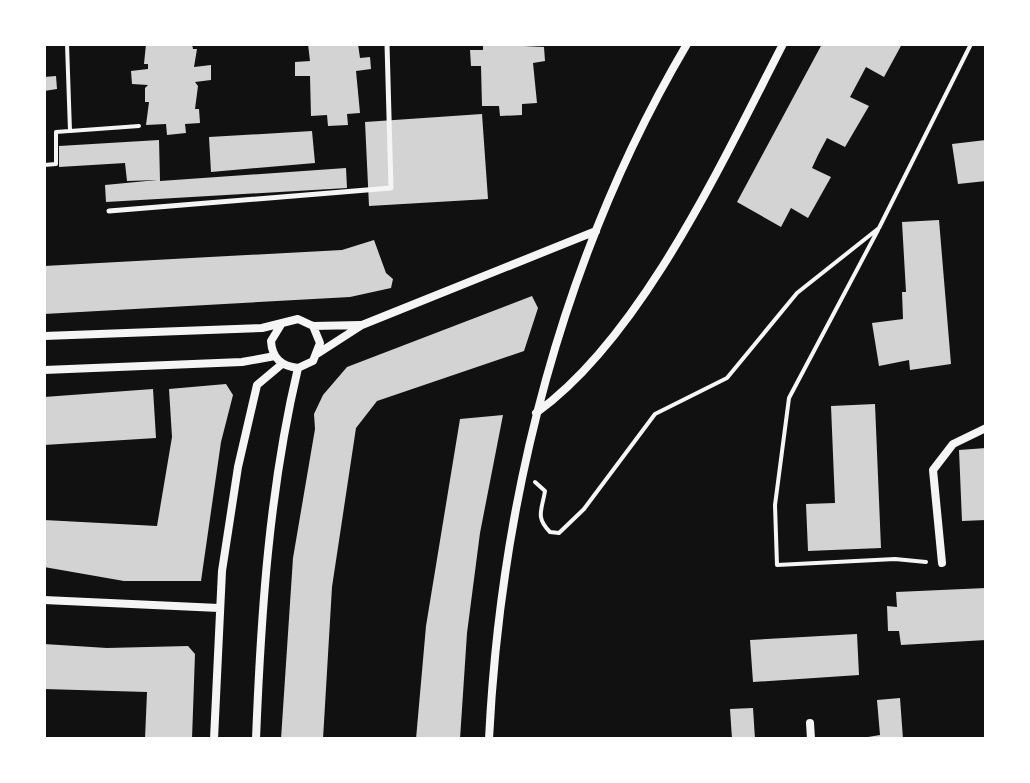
<svg xmlns="http://www.w3.org/2000/svg" width="1030" height="783" font-family="Lato,sans-serif">
<style>
.building{fill:#d3d3d3}
.lines{fill:none;stroke-linecap:round;stroke-linejoin:round}
.path{stroke:#f5f5f5;stroke-width:4}
.service{stroke:#f5f5f5;stroke-width:5}
.minor{stroke:#f5f5f5;stroke-width:8}
</style>
<rect width="100%" height="100%" fill="#111"/>
<path class="building" d="M 146,44 L 192,44 L 193,49 L 197,49 L 194,67 L 211,65 L 211,80 L 195,82 L 198,86 L 195,109 L 199,109 L 200,123 L 185,124 L 186,133 L 167,135 L 166,124 L 146,125 L 149,102 L 145,102 L 145,88 L 148,85 L 132,84 L 131,71 L 148,69 L 148,64 L 144,64 Z
M 308,44 L 358,44 L 360,58 L 370,57 L 371,69 L 356,71 L 360,113 L 347,114 L 348,125 L 328,126 L 327,115 L 311,116 L 310,76 L 295,76 L 295,62 L 310,61 Z
M 483,44 L 544,47 L 545,61 L 533,63 L 537,103 L 522,104 L 522,115 L 500,116 L 499,106 L 482,106 L 481,66 L 471,66 L 470,50 L 483,50 Z
M 822,44 L 902,44 L 884,77 L 866,67 L 850,97 L 869,106 L 845,147 L 827,138 L 818,155 L 812,168 L 831,177 L 808,218 L 791,208 L 781,227 L 737,202 Z
M 56,76 L 57,89 L 44,91 L 44,77 Z
M 482,114 L 488,199 L 369,206 L 365,122 Z
M 312,131 L 315,163 L 211,172 L 209,137 Z
M 159,140 L 160,181 L 346,168 L 347,188 L 106,202 L 105,185 L 157,180 L 127,181 L 125,163 L 59,167 L 59,146 Z
M 986,140 L 986,181 L 958,184 L 952,144 Z
M 939,220 L 951,364 L 910,370 L 909,360 L 879,366 L 872,323 L 903,319 L 902,292 L 906,292 L 902,222 Z
M 374,240 L 386,273 L 393,279 L 391,288 L 350,297 L 44,314 L 44,266 L 342,250 Z
M 532,296 L 538,308 L 524,351 L 377,401 L 356,428 L 332,587 L 323,739 L 281,739 L 293,558 L 315,429 L 314,414 L 323,395 L 347,367 Z
M 226,384 L 233,395 L 221,442 L 201,581 L 124,581 L 44,567 L 44,520 L 157,526 L 172,437 L 169,389 Z
M 153,389 L 156,438 L 44,445 L 44,397 Z
M 875,404 L 881,548 L 808,551 L 806,504 L 835,503 L 831,406 Z
M 503,415 L 480,533 L 467,633 L 460,739 L 416,739 L 426,626 L 460,419 Z
M 986,448 L 986,520 L 962,521 L 959,450 Z
M 986,588 L 986,640 L 901,645 L 899,631 L 888,631 L 887,606 L 897,607 L 896,592 Z
M 857,634 L 859,675 L 753,682 L 750,640 Z
M 44,644 L 107,648 L 188,646 L 195,654 L 192,739 L 145,739 L 147,692 L 44,689 Z
M 900,698 L 903,739 L 856,739 L 880,735 L 877,700 Z
M 753,708 L 755,739 L 732,739 L 730,709 Z"/>
<g class="lines">
<path class="path" d="M 67,44 L 70,131 L 139,126
M 44,165 L 56,164 L 56,132 L 69,131
M 878,230 L 789,398 L 775,505 L 777,565 L 895,559 L 926,562
M 535,482 L 545,491 C 542,510 535,517 550,532 L 559,533 L 584,509 L 655,414 L 727,378 L 797,293 L 879,228 L 971,44"/>
<path class="service" d="M 109,211 L 391,188 L 387,44"/>
<path class="minor" d="M 313,326 L 320,343 L 313,361 L 298,368 C 281,366 272,358 271,341 L 282,323 L 298,319 L 313,326 L 361,325
M 44,336 L 262,328 L 282,323
M 317,354 L 362,325 L 596,231
M 44,370 L 242,362 L 275,356
M 536,413 C 642,337 723,160 783,44
M 942,563 L 933,470 L 953,444 L 986,428
M 44,600 L 219,608
M 810,723 L 811,739
M 214,739 L 222,571 L 238,467 L 257,385 L 282,364
M 256,739 C 261,614 269,490 298,368
M 489,739 C 501,497 563,254 687,44"/>
</g>
<rect width="1030" height="783" fill="none" stroke="#ffffff" stroke-width="92"/>
</svg>
